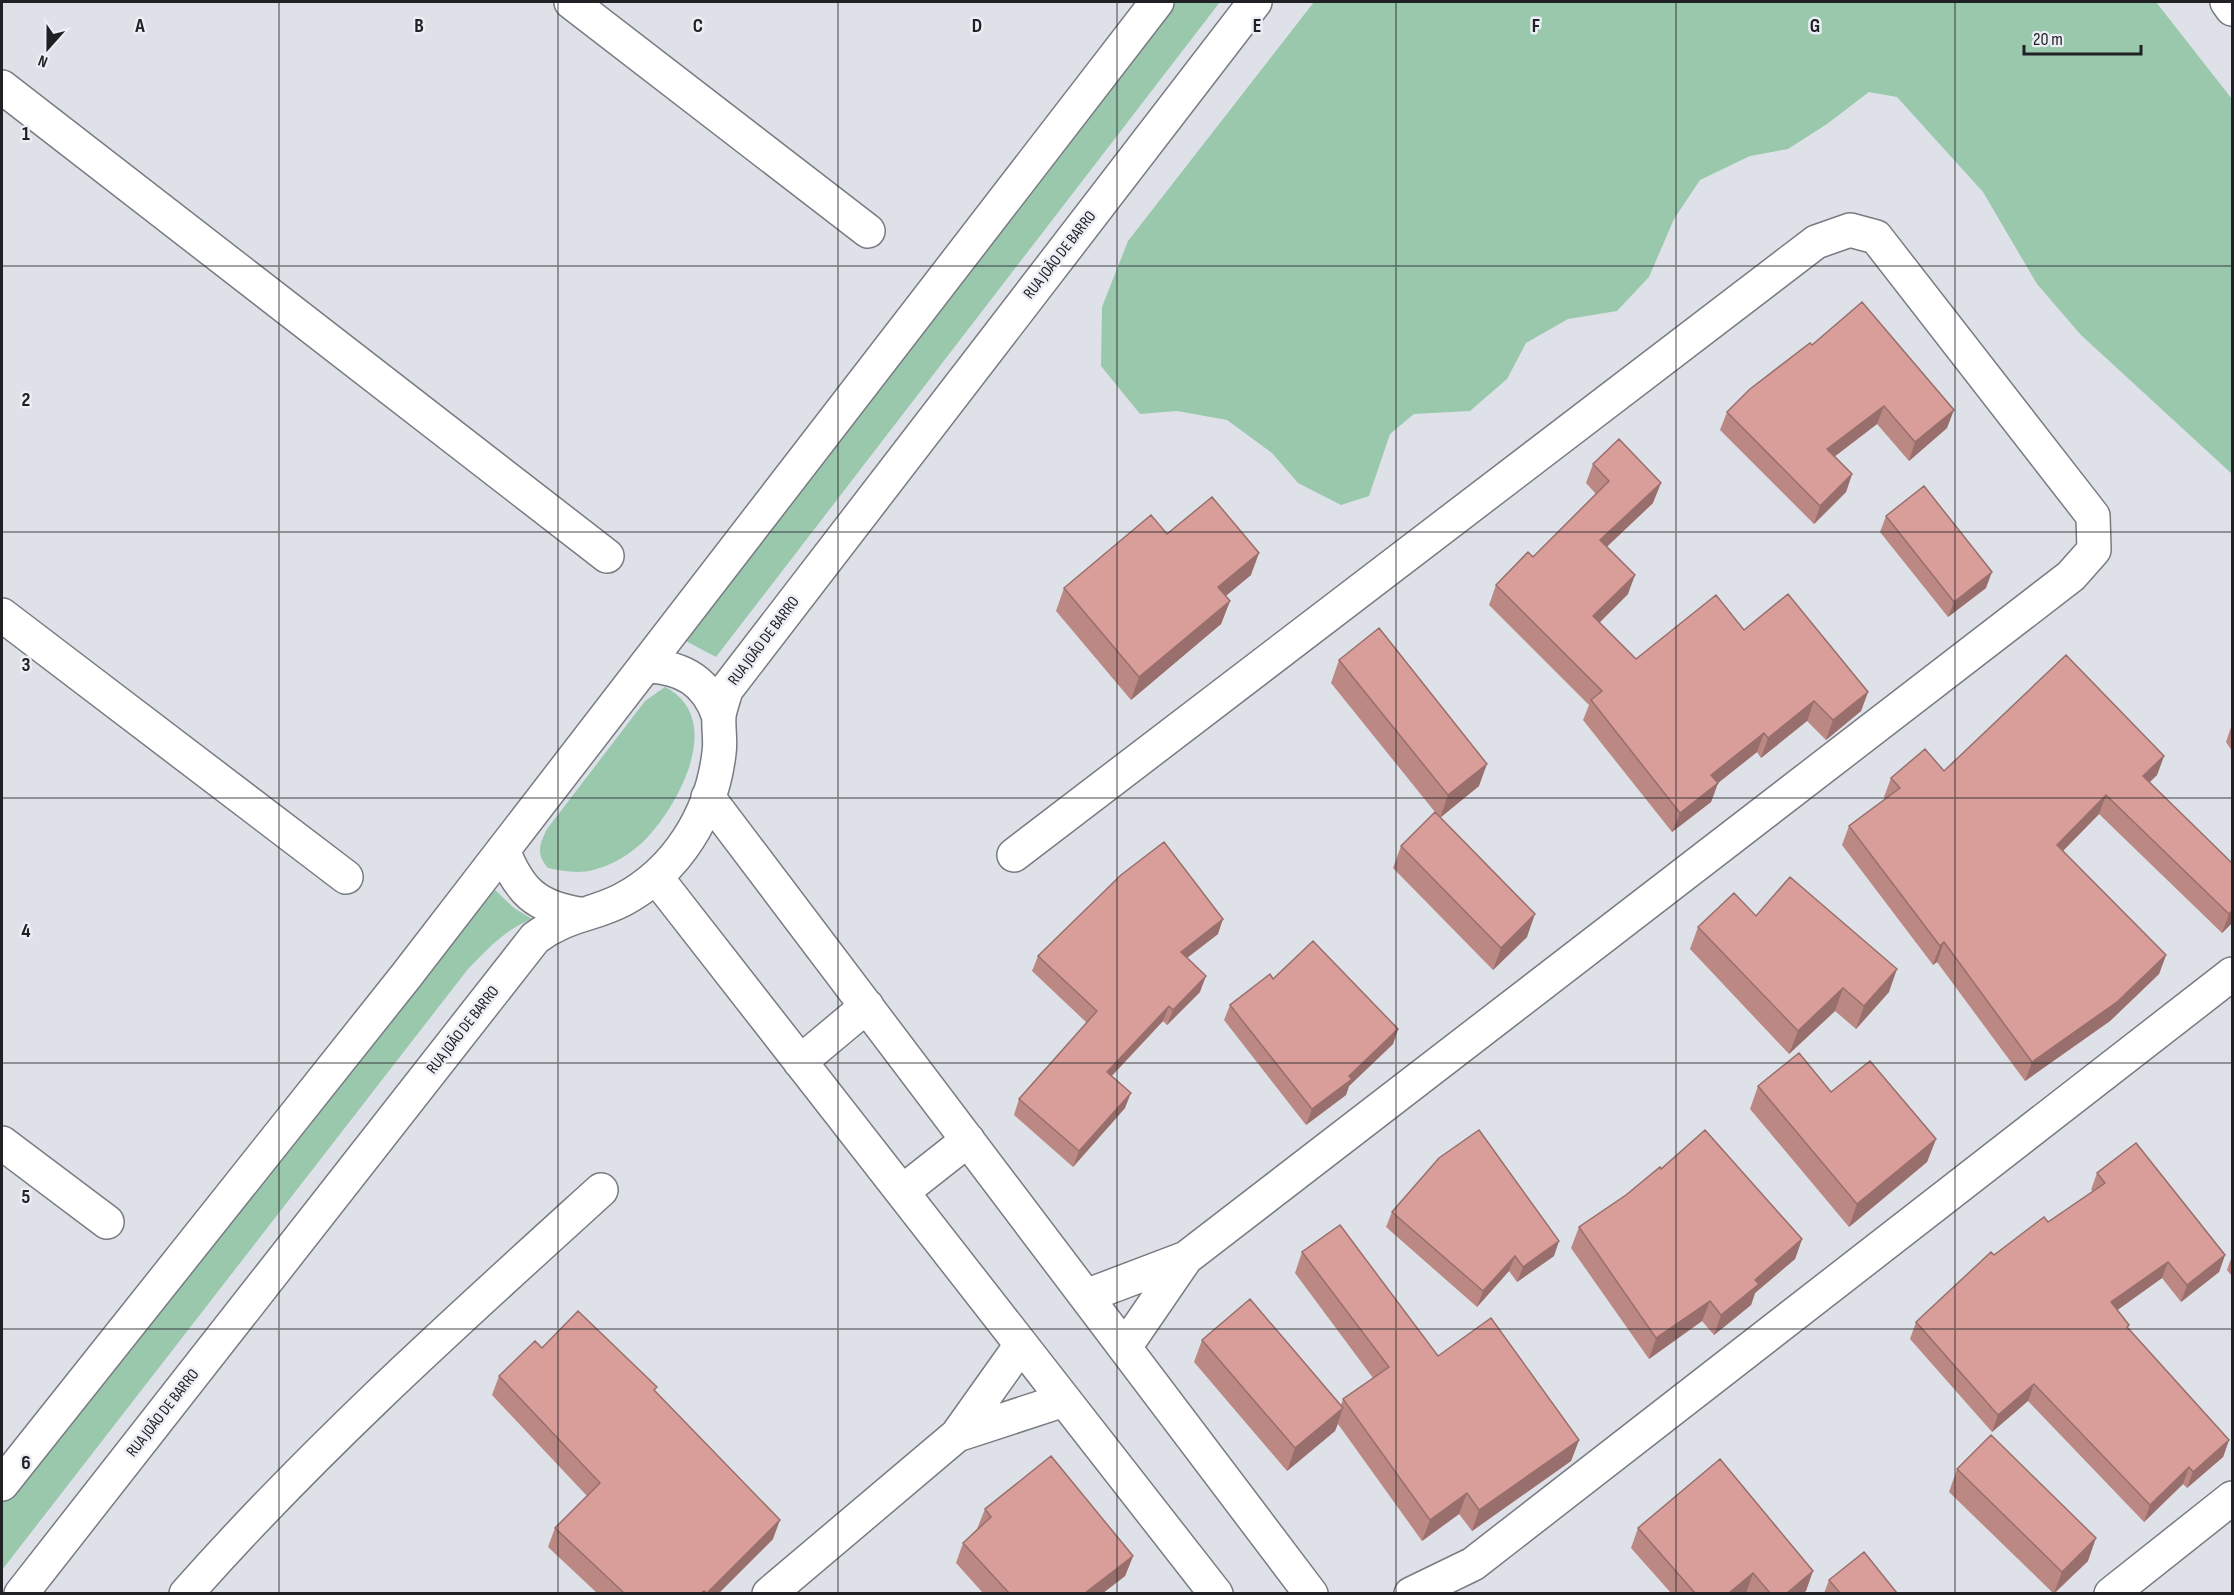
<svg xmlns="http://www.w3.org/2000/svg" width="2234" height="1595" font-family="'Sofia Sans Condensed',sans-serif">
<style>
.green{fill:#9ac8ad}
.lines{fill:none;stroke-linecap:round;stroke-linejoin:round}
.minor-casing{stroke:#797b82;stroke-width:36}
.tertiary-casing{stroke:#797b82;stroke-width:36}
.minor{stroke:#fff;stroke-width:33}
.tertiary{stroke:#fff;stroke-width:33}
.wall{fill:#bb8884}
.shaded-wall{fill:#986f6c}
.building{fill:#d99e9a;stroke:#986f6c;stroke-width:1.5}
.grid{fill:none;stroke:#202124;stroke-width:1.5;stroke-opacity:0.55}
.labels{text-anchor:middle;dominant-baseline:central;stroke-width:5;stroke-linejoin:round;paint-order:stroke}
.street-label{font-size:16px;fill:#202124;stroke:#ebeef5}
.grid-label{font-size:20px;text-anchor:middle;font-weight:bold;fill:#202124;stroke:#ebeef5;stroke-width:5;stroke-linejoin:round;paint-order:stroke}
</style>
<rect width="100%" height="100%" fill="#dee1e8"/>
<path class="green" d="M 1171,2 L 1220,2 L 716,657 L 682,639 Z
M 1314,2 L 2156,2 L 2232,99 L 2232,474 L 2081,335 L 2037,284 L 1983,192 L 1897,97 L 1869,92 L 1827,124 L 1788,149 L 1750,156 L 1700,180 L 1674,219 L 1649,277 L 1617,311 L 1568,319 L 1526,343 L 1507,379 L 1470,411 L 1414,414 L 1390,434 L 1369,496 L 1341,505 L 1298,483 L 1272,453 L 1227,420 L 1177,411 L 1140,414 L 1101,366 L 1102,307 L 1128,241 Z
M 665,687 C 726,718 679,805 645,840 C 632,853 611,866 593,870 C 579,874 562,871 548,868 C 536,854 539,845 547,829 L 645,701 Z
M 493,888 L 514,908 L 532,919 C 506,929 487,949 468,969 L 2,1570 L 2,1499 Z"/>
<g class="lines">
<g class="minor-casing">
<path id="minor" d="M 571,2 L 868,231
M 2227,2 L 2232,9
M 2,87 L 607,556
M 2,615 L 346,877
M 708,797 L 1311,1594
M 1014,855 L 1816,242 L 1850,230 L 1876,237 L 2093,516 L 2094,550 L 2071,576 L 1186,1258 L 1086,1296
M 656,877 L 1216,1594
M 800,1062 L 867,1006
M 2,1143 L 107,1222
M 902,1192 L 968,1140
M 1125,1347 L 1186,1258
M 957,1435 L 1064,1400
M 186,1594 C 314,1449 458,1320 601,1190
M 769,1594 L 957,1435 L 1021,1345
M 1411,1594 L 1473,1564 L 2232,974
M 2111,1594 L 2232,1498"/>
</g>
<g class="tertiary-casing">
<path id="tertiary" d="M 647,666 C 682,667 707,681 719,717
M 503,850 C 519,891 536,907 579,914
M 2,1484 L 406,976 L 1157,2
M 21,1594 L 535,938 C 567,914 591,916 622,900 C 677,871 712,814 719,753 C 721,741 718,728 719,716 C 720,708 724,698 726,690 L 1255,2"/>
</g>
<use href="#minor" class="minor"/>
<use href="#tertiary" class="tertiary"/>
</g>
<path class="wall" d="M 1812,345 L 1947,428 L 1909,461 L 1877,424 L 1835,456 L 1852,474 L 1846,492 L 1814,524 L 1720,430 L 1727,412 Z
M 1593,464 L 1653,503 L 1606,547 L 1628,594 L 1599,623 L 1636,659 L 1744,630 L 1868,692 L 1861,711 L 1826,740 L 1807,721 L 1761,758 L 1757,752 L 1718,783 L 1711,802 L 1672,832 L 1583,720 L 1589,705 L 1489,605 L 1496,585 L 1533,557 L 1596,494 L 1586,483 Z
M 1886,516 L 1986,588 L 1948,617 L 1880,532 Z
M 1167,534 L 1251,575 L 1225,596 L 1230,601 L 1221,624 L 1131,700 L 1056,611 L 1064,588 Z
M 1339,660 L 1479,786 L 1440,817 L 1527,937 L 1493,970 L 1393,868 L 1401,846 L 1435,812 L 1331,683 Z
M 2232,726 L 2232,751 L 2226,742 L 2231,727 Z
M 2164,756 L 2157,775 L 2150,782 L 2232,863 L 2232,923 L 2222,933 L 2099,814 L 2063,851 L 2166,955 L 2159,974 L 2110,1021 L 2025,1081 L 1937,962 L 1933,965 L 1842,845 L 1849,826 L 1885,799 L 1884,797 L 1891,778 L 1944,771 Z
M 1756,916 L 1889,992 L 1856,1029 L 1835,1011 L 1789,1054 L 1690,949 L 1698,927 Z
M 1218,934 L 1187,958 L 1200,992 L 1167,1025 L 1163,1021 L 1112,1076 L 1125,1108 L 1073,1167 L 1014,1115 L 1019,1099 L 1087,1023 L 1032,971 L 1038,956 Z
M 1273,979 L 1398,1029 L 1393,1044 L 1349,1086 L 1346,1095 L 1306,1125 L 1224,1020 L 1230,1005 Z
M 1758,1086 L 1831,1092 L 1936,1139 L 1927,1162 L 1849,1227 L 1750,1109 Z
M 1661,1169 L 1802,1239 L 1795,1259 L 1755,1293 L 1751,1305 L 1714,1335 L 1702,1321 L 1649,1359 L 1571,1248 L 1579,1227 L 1626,1195 Z
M 2097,1173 L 2225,1255 L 2219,1272 L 2181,1302 L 2162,1278 L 2117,1310 L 2129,1325 L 2128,1328 L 2229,1440 L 2223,1457 L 2187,1488 L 2183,1484 L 2144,1522 L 2028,1401 L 1992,1432 L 1910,1339 L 1916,1322 L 1994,1255 L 2048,1222 L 2093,1191 L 2091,1190 Z
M 1392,1212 L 1554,1256 L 1517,1282 L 1509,1271 L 1477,1307 L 1386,1227 Z
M 1302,1252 L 1438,1356 L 1579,1440 L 1571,1461 L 1472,1531 L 1459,1514 L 1422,1541 L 1338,1424 L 1335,1431 L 1287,1471 L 1194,1362 L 1202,1340 L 1341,1405 L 1343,1399 L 1373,1378 L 1295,1273 Z
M 2232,1256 L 2232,1276 L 2227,1270 Z
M 542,1348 L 655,1391 L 773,1539 L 719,1593 L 597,1593 L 548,1547 L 555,1528 L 587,1496 L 492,1395 L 499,1376 Z
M 1957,1469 L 2088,1561 L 2055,1593 L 2053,1593 L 1949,1492 Z
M 985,1509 L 1133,1556 L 1125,1576 L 1103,1593 L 983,1593 L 956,1563 L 963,1543 L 977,1529 Z
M 1638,1528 L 1806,1591 L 1803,1593 L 1671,1593 L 1631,1548 Z
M 1829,1580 L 1897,1593 L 1824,1593 Z"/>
<path class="shaded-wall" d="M 1884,406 L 1877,424 L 1821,467 L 1827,449 Z
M 1954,410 L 1947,428 L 1909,461 L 1915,442 Z
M 1852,474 L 1846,492 L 1814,524 L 1820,506 Z
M 1661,483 L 1653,503 L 1593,560 L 1600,540 Z
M 1259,553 L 1251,575 L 1209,610 L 1218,587 Z
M 1992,572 L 1986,588 L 1948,617 L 1954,602 Z
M 1635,575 L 1628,594 L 1586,636 L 1593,616 Z
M 1230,601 L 1221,624 L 1131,700 L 1139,677 Z
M 1868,692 L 1861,711 L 1826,740 L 1833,720 Z
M 1814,701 L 1807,721 L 1761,758 L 1768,738 Z
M 1764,733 L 1757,752 L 1718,783 L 1711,802 L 1672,832 L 1680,813 L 1711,775 Z
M 2164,756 L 2157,775 L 2136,795 L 2143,776 Z
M 1487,764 L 1479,786 L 1440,818 L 1448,795 Z
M 2106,795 L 2099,814 L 2050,864 L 2057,845 Z
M 2232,911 L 2232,923 L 2222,933 L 2229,914 Z
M 1535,914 L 1527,937 L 1493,970 L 1501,948 Z
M 1223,919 L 1218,934 L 1175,967 L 1181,952 Z
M 1944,942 L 1937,962 L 1933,965 L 1940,946 Z
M 2166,955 L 2159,974 L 2110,1021 L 2025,1081 L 2032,1062 Z
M 1897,969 L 1889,992 L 1856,1029 L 1864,1006 Z
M 1206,976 L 1200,992 L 1167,1025 L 1173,1010 Z
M 1843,988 L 1835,1011 L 1789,1054 L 1798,1031 Z
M 1169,1006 L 1163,1021 L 1101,1087 L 1107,1072 Z
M 1398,1029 L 1393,1044 L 1349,1086 L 1346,1095 L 1306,1125 L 1312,1109 L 1349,1076 Z
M 1131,1093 L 1125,1108 L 1073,1167 L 1079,1151 Z
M 1936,1139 L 1927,1162 L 1849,1227 L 1857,1204 Z
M 1802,1239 L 1795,1259 L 1755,1293 L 1751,1305 L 1714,1335 L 1721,1315 L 1755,1280 Z
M 1559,1241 L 1554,1256 L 1517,1282 L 1523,1267 Z
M 2225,1255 L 2219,1272 L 2181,1302 L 2187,1285 Z
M 1515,1256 L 1509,1271 L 1477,1307 L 1483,1291 Z
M 2168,1262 L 2162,1278 L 2105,1319 L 2111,1302 Z
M 1710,1301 L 1702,1321 L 1649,1359 L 1656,1338 Z
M 2034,1384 L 2028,1401 L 1992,1432 L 1998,1415 Z
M 1343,1408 L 1335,1431 L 1287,1471 L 1295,1448 Z
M 1579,1440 L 1571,1461 L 1472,1531 L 1479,1510 Z
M 2229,1440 L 2223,1457 L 2187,1488 L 2193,1472 Z
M 2189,1467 L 2183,1484 L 2144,1522 L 2150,1505 Z
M 1467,1493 L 1459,1514 L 1422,1541 L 1430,1520 Z
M 780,1520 L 773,1539 L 719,1593 L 707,1593 Z
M 2096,1538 L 2088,1561 L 2054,1593 L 2062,1572 Z
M 1133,1556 L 1125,1576 L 1103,1593 L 1085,1593 Z
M 1813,1571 L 1806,1591 L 1803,1593 L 1787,1593 Z
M 1753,1573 L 1746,1593 L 1729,1593 Z"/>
<path class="building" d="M 1862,302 L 1954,410 L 1915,442 L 1884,406 L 1827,449 L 1852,474 L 1820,506 L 1727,412 L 1750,389 L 1810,343 L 1812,345 Z
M 1619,439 L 1661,483 L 1600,540 L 1635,575 L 1593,616 L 1636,659 L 1716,595 L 1744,630 L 1788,594 L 1868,692 L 1833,720 L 1814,701 L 1768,738 L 1764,733 L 1711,775 L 1718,783 L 1680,813 L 1591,700 L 1602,691 L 1496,585 L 1528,552 L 1533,557 L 1609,481 L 1593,464 Z
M 1924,486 L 1992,572 L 1954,602 L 1886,516 Z
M 1212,497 L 1259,553 L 1218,587 L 1230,601 L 1139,677 L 1064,588 L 1151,515 L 1167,534 Z
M 1379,628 L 1487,764 L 1448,795 L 1339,660 Z
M 2066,655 L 2164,756 L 2143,776 L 2232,863 L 2232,911 L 2229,914 L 2106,795 L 2057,845 L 2166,955 L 2117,1002 L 2032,1062 L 1944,942 L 1940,946 L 1849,826 L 1900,788 L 1891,778 L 1925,749 L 1944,771 Z
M 1435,812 L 1535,914 L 1501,948 L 1401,846 Z
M 1164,842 L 1223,919 L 1181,952 L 1206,976 L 1173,1010 L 1169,1006 L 1107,1072 L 1131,1093 L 1079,1151 L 1019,1099 L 1097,1011 L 1038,956 L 1121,875 Z
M 1790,877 L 1897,969 L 1864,1006 L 1843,988 L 1798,1031 L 1698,927 L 1734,893 L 1756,916 Z
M 1313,941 L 1398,1029 L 1349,1076 L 1352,1079 L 1312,1109 L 1230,1005 L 1270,974 L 1273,979 Z
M 1799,1053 L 1831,1092 L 1870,1061 L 1936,1139 L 1857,1204 L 1758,1086 Z
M 1479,1130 L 1559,1241 L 1523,1267 L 1515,1256 L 1483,1291 L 1392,1212 L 1439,1158 Z
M 1705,1130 L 1802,1239 L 1755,1280 L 1759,1284 L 1721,1315 L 1710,1301 L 1656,1338 L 1579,1227 L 1626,1195 L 1660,1167 L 1661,1169 Z
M 2136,1143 L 2225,1255 L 2187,1285 L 2168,1262 L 2111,1302 L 2129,1325 L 2127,1327 L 2229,1440 L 2193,1472 L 2189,1467 L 2150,1505 L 2034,1384 L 1998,1415 L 1916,1322 L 1991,1252 L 1994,1255 L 2044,1217 L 2048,1222 L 2105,1183 L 2097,1173 Z
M 1340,1225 L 1438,1356 L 1491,1318 L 1579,1440 L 1479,1510 L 1467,1493 L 1430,1520 L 1343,1399 L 1389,1367 L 1302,1252 Z
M 1250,1299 L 1343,1408 L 1295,1448 L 1202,1340 Z
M 578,1311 L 657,1387 L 654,1390 L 780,1520 L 707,1593 L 704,1591 L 701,1593 L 624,1593 L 555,1528 L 600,1483 L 499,1376 L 535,1341 L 542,1348 Z
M 1991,1435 L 2096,1538 L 2062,1572 L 1957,1469 Z
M 1051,1456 L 1133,1556 L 1085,1593 L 1009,1593 L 963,1543 L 991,1517 L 985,1509 Z
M 1720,1459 L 1813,1571 L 1787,1593 L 1770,1593 L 1753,1573 L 1729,1593 L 1695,1593 L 1638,1528 Z
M 1864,1552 L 1897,1593 L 1840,1593 L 1829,1580 Z"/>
<path class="grid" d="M 279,2 L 279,1594M 558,2 L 558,1594M 838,2 L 838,1594M 1117,2 L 1117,1594M 1396,2 L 1396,1594M 1676,2 L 1676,1594M 1955,2 L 1955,1594M 2,266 L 2232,266M 2,532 L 2232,532M 2,798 L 2232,798M 2,1063 L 2232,1063M 2,1329 L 2232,1329"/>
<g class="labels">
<g class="street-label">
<text transform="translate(1060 255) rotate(-52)">RUA JOÃO DE BARRO</text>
<text transform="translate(764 641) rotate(-53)">RUA JOÃO DE BARRO</text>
<text transform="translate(463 1030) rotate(-52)">RUA JOÃO DE BARRO</text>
<text transform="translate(163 1413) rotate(-52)">RUA JOÃO DE BARRO</text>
</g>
</g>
<g class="grid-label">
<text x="140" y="32">A</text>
<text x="419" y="32">B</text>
<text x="698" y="32">C</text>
<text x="977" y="32">D</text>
<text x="1257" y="32">E</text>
<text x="1536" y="32">F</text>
<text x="1815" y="32">G</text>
<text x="26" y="140">1</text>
<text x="26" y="406">2</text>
<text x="26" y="671">3</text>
<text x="26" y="937">4</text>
<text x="26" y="1203">5</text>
<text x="26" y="1469">6</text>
</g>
<rect width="2234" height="1595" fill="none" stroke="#202124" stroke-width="6"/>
<g transform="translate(48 48) rotate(201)" stroke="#ebeef5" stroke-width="4.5" paint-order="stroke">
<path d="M0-4.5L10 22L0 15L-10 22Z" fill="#202124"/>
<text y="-9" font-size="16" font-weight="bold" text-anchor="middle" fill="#202124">N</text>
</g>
<path d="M2024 45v9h117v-9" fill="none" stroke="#202124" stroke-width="3"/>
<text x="2033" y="45" font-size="18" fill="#202124" stroke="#ebeef5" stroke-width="4.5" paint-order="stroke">20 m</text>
</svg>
